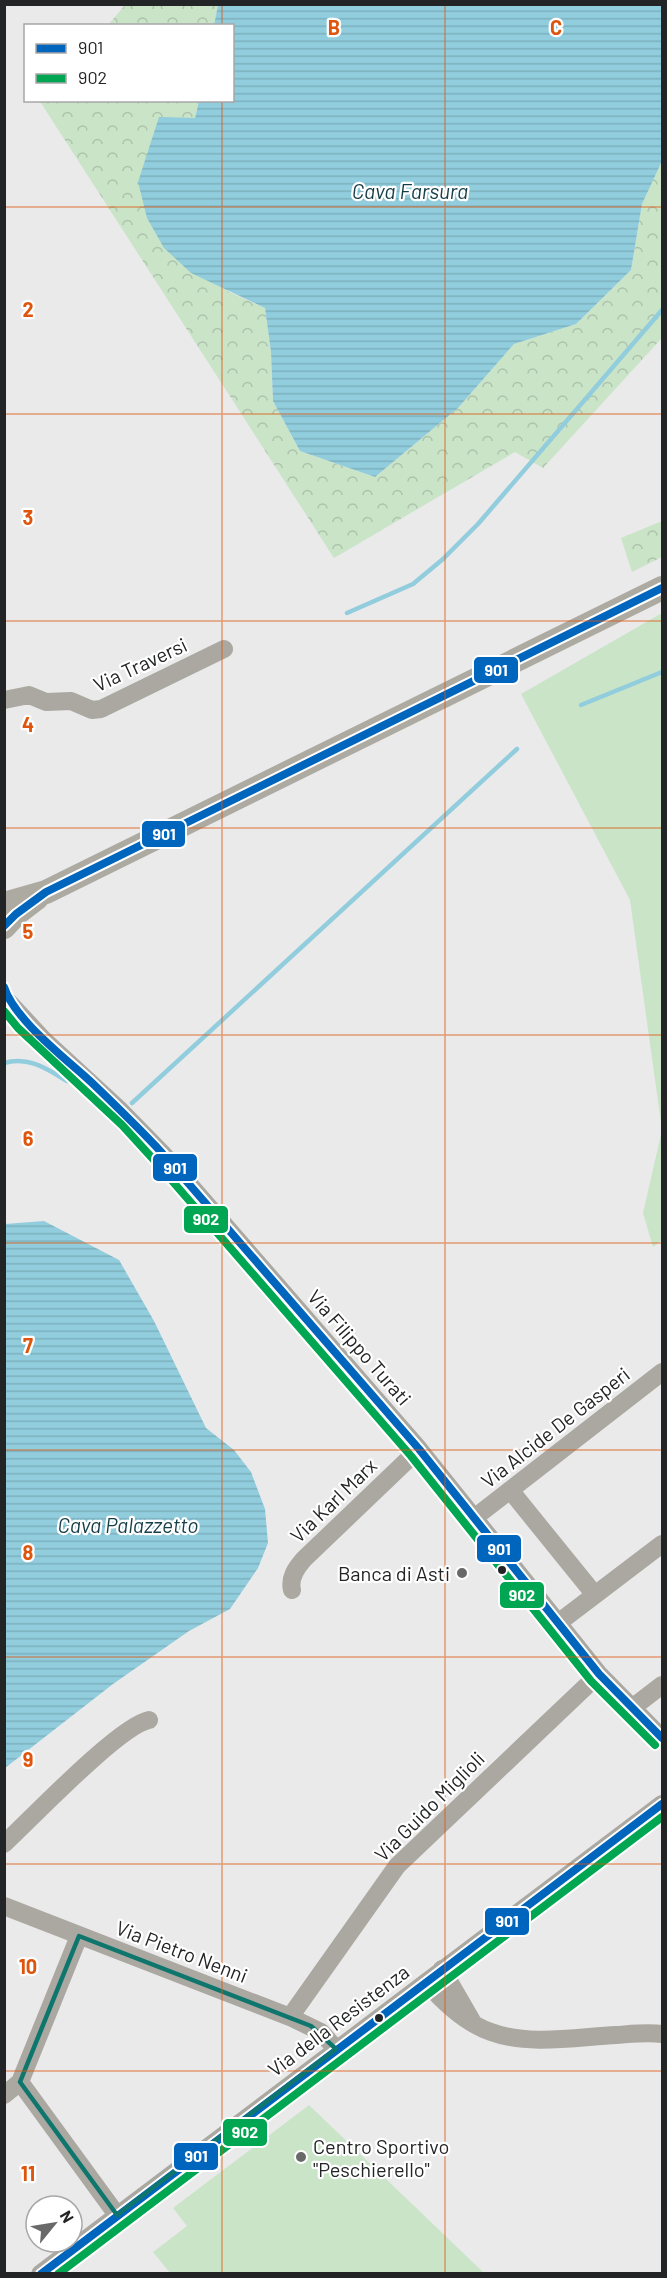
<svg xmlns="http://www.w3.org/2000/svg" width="667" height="2278" font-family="Barlow,sans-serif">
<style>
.forest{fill:url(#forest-crowns)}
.pitch{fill:#cae4c8}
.water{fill:url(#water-rules)}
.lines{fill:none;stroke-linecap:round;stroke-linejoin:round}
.stream{stroke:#91cddd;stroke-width:4.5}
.minor{stroke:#aaa8a0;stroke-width:18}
.major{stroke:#adaaa2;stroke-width:24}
.bus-1-casing{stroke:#fff;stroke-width:12}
.bus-2-casing{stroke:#fff;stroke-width:12}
.bus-1{stroke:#0065bd;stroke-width:8}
.bus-2{stroke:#00a651;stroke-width:8}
.marked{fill:none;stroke:#0f766e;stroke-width:4.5;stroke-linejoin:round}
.grid{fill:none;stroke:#de560d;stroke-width:1.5;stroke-opacity:0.55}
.bus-dot{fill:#232425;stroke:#fff;stroke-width:2}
.poi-dot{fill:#69696a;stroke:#fff;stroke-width:2}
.labels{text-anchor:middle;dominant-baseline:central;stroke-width:4.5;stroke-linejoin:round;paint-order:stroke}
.street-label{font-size:20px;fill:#232425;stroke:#fff}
.poi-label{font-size:20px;fill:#232425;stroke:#fff;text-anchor:end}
.water-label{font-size:21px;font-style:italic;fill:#163e48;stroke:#fff}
.grid-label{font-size:20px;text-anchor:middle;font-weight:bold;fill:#de560d;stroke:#fff;stroke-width:4.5;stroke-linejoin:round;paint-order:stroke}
.line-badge{stroke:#fff;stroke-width:2}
.badge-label{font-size:16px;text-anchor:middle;font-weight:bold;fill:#fff}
</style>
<defs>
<pattern id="forest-crowns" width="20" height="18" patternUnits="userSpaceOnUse" patternTransform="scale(1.5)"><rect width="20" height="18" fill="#cae4c8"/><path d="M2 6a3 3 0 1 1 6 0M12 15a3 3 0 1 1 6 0" fill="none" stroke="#adc3ac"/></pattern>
<pattern id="water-rules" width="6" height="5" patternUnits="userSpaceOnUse" patternTransform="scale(1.5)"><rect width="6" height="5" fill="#91cddd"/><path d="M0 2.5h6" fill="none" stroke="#7db0be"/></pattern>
</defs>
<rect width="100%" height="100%" fill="#eaeaeb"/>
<path class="forest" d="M 125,5 L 125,4 L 218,5 L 214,25 L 108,25 Z
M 43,100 L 199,101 L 195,118 L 227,291 L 265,308 L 271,352 L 273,401 L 300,451 L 375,477 L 458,408 L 514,344 L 576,324 L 631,270 L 642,204 L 662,161 L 662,338 L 543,468 L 515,452 L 334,558 L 41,103 Z
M 662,521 L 662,557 L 632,572 L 621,538 Z"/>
<path class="pitch" d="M 662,613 L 662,1240 L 653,1247 L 643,1213 L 662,1130 L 630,900 L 521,694 Z
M 309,2105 L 484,2273 L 170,2273 L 153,2252 L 187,2226 L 173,2208 Z"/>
<path class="water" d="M 218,5 L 662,5 L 662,161 L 642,204 L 631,270 L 576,324 L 514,344 L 458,408 L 375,477 L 300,451 L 273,401 L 271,352 L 265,308 L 191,273 L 164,248 L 147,218 L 138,182 L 159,117 L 195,118 L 199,101 L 232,100 L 232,26 L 214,25 Z
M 44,1221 L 119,1260 L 154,1321 L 206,1428 L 234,1450 L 251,1472 L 265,1509 L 268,1543 L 258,1568 L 230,1609 L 189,1631 L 113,1684 L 5,1768 L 5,1224 Z"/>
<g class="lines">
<path class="stream" d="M 347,613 L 413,584 L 443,559 L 478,524 L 662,310
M 581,705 L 662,672
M 4,1063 C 29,1056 47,1069 67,1081
M 132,1103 L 517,749"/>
<path class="minor" d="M 4,700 L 29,695 L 46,702 L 71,701 L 92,710 L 101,709 L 224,649
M 4,997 L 43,1039 L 119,1109 L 162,1153 L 419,1449 L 599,1674 L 662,1738
M 510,1490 L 595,1595
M 474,1518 L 662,1372
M 292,1590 C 289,1578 296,1568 304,1559 L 419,1449
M 558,1623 L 662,1544
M 632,1708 L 662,1685
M 4,1844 C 31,1819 119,1726 149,1720
M 4,1906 L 290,2017 L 321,2032 L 336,2049
M 442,1969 L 472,2021
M 426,1982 C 443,2002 465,2023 491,2032 C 529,2046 577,2037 616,2035 C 631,2034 647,2032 662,2034
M 290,2017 L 397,1866 L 599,1674
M 20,2082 L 117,2215
M 4,2095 L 20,2082 L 79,1936
M 40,2274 L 662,1804"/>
<path class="major" d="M 4,904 L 46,892 L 662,588
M 4,927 L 16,914 L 37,898"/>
<g class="bus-1-casing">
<path id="bus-1" d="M 4,926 L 16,914 L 46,892 L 662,588
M 4,987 C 14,1019 65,1058 90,1081 C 115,1105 139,1128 162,1153 L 419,1449 L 599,1674 L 662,1738
M 41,2274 L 662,1804"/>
</g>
<g class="bus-2-casing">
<path id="bus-2" d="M 4,1011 L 18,1028 L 122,1125 L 154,1160 L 411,1456 L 591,1681 L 655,1745
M 58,2274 L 662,1817"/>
</g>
<use href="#bus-1" class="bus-1"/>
<use href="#bus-2" class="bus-2"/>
</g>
<path class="marked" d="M 79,1936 L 311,2026 L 336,2049 L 117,2215 L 20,2082 Z"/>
<path class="grid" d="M 222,4 L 222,26M 445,4 L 445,2274M 222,100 L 222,2274M 4,207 L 662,207M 4,414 L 662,414M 4,621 L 662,621M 4,828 L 662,828M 4,1035 L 662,1035M 4,1243 L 662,1243M 4,1450 L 662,1450M 4,1657 L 662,1657M 4,1864 L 662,1864M 4,2071 L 662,2071"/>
<g class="bus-dot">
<circle cx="502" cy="1570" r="5"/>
<circle cx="379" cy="2018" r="5"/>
</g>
<g class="poi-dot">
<circle cx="462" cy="1573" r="6"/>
<circle cx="301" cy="2157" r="6"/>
</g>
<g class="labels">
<g class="street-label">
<text transform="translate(140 664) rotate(-25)">Via Traversi</text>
<text transform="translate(360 1347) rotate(49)">Via Filippo Turati</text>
<text transform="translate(555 1427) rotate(-38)">Via Alcide De Gasperi</text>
<text transform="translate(333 1500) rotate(-44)">Via Karl Marx</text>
<text transform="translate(429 1806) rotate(-45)">Via Guido Miglioli</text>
<text transform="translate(182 1951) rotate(21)">Via Pietro Nenni</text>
<text transform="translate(338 2020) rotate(-37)">Via della Resistenza</text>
</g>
<g class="poi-label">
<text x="450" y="1573">Banca di Asti</text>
<text x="313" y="2146" text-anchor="start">Centro Sportivo<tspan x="313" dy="23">"Peschierello"</tspan></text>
</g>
<g class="water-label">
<text x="410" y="190">Cava Farsura</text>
<text x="128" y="1524">Cava Palazzetto</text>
</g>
</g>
<g class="grid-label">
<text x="334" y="35">B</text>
<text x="556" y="35">C</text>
<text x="28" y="317">2</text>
<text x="28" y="525">3</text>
<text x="28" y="732">4</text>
<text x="28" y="939">5</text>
<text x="28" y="1146">6</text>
<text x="28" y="1353">7</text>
<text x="28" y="1560">8</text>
<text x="28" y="1767">9</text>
<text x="28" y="1974">10</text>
<text x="28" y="2181">11</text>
</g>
<g class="line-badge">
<rect x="473" y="656" width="46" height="28" rx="6" fill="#0065bd"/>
<rect x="141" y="820" width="45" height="28" rx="6" fill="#0065bd"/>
<rect x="152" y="1153" width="46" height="29" rx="6" fill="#0065bd"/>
<rect x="183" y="1205" width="46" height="29" rx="6" fill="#00a651"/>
<rect x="476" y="1534" width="46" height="29" rx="6" fill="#0065bd"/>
<rect x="499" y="1581" width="46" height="28" rx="6" fill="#00a651"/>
<rect x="484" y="1907" width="46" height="29" rx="6" fill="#0065bd"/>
<rect x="222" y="2118" width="46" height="29" rx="6" fill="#00a651"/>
<rect x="173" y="2142" width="46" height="29" rx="6" fill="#0065bd"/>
</g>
<g class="badge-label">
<text x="496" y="676">901</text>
<text x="164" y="840">901</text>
<text x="175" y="1174">901</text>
<text x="206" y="1225">902</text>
<text x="499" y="1555">901</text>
<text x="522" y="1601">902</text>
<text x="507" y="1927">901</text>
<text x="245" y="2138">902</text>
<text x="196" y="2162">901</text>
</g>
<rect width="667" height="2278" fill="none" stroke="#232425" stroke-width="12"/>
<rect x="24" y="24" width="210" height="78" fill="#ffffff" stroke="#a7a7a8" stroke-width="1.5"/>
<rect x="36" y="44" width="30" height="9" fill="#0065bd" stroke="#a7a7a8" stroke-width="1.5"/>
<text x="78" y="54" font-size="18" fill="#232425">901</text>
<rect x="36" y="74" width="30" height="9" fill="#00a651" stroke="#a7a7a8" stroke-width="1.5"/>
<text x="78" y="84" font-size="18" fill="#232425">902</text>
<g transform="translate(54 2224) rotate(60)"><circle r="28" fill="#ffffff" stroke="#a7a7a8" stroke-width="1.5"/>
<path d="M0-4.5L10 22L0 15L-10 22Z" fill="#69696a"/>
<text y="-9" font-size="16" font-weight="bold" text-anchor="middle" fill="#232425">N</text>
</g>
</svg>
